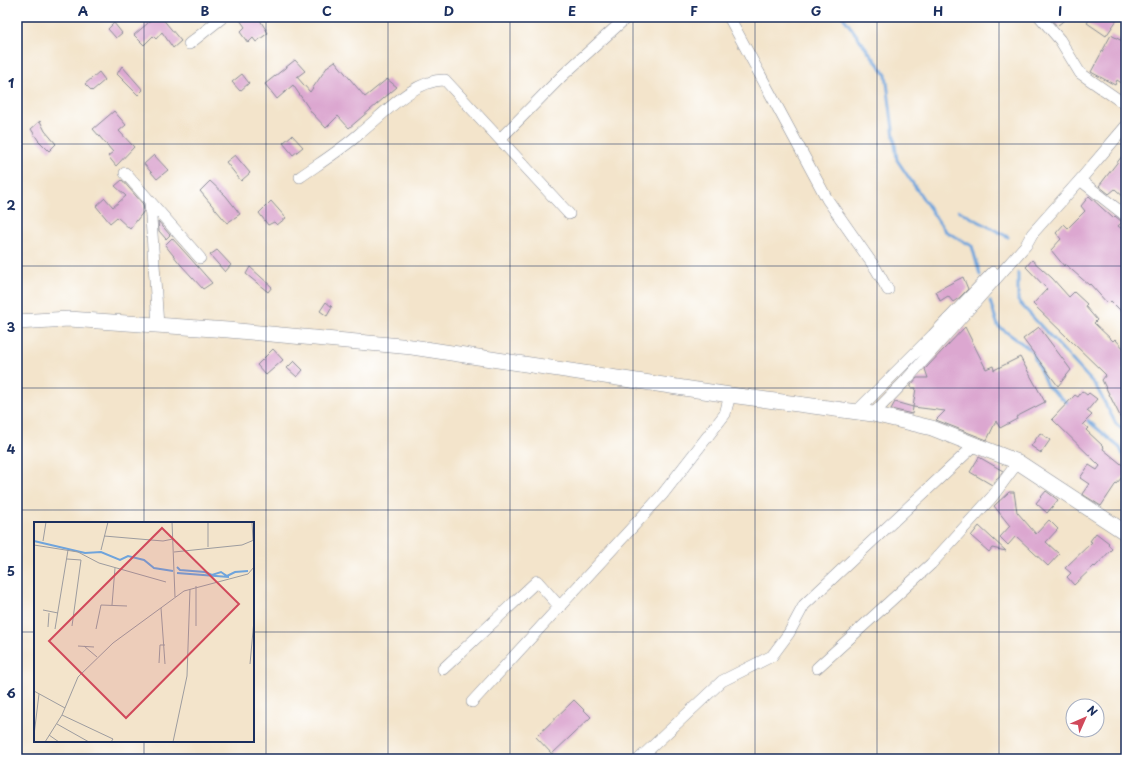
<svg xmlns="http://www.w3.org/2000/svg" width="1143" height="776" font-family="'Playpen Sans',sans-serif">
<style>
.lines{fill:none;stroke-linecap:round;stroke-linejoin:round}
.stream{stroke:#6fa4dc;stroke-width:3}
.building{fill:#dca7d0}
.street-casing{stroke:#878a94;stroke-width:12}
.secondary-casing{stroke:#878a94;stroke-width:16}
.street{stroke:#fff;stroke-width:11}
.secondary{stroke:#fff;stroke-width:15}
.grid{fill:none;stroke:#1b2f5e;stroke-width:1;stroke-opacity:0.55}
.inset-river{fill:none;stroke:#6fa4dc;stroke-width:2}
.inset-road{fill:none;stroke:#9d9c9f;stroke-width:1}
.view{fill:#d1495b;fill-opacity:0.15;stroke:#d1495b;stroke-width:2}
.inset-edge{fill:none;stroke:#1b2f5e;stroke-width:2}
.neatline{fill:none;stroke:#1b2f5e;stroke-width:1.5}
.grid-label{font-size:13px;text-anchor:middle;font-weight:bold;fill:#1b2f5e}
</style>
<rect width="100%" height="100%" fill="#fff"/>
<filter id="ink" filterUnits="userSpaceOnUse"><feTurbulence type="fractalNoise" baseFrequency=".025" numOctaves="2"/><feDisplacementMap in="SourceGraphic" scale="8" xChannelSelector="R" yChannelSelector="G"/><feConvolveMatrix kernelMatrix="1 2 1 2 8 2 1 2 1" color-interpolation-filters="sRGB"/></filter>
<filter id="wash" filterUnits="userSpaceOnUse"><feTurbulence type="fractalNoise" baseFrequency=".012" numOctaves="4" result="noise"/><feDisplacementMap in="SourceGraphic" scale="16" xChannelSelector="R" yChannelSelector="G"/><feGaussianBlur stdDeviation="0.9" result="paint"/><feColorMatrix in="noise" values="0 0 0 0 0 0 0 0 0 0 0 0 0 0 0 0 0 1.4 0 .05"/><feComposite in="paint" operator="in"/></filter>
<g filter="url(#wash)">
<rect width="100%" height="100%" fill="#f3e4cb"/>
<g class="lines">
<path class="stream" d="M 843,17 L 886,75 L 897,160 L 945,231 L 972,246 L 980,275
M 959,211 L 1008,237
M 1018,273 L 1018,301 L 1096,386 L 1116,424 L 1126,432
M 990,301 L 998,326 L 1031,350 L 1047,386 L 1070,405
M 1085,418 L 1120,448 L 1126,462"/>
</g>
<g id="blocks">
<path class="building" d="M 155,17 L 161,17 L 181,41 L 173,48 L 162,32 L 156,39 L 153,36 L 144,45 L 134,35 Z
M 238,17 L 258,17 L 268,33 L 256,42 L 253,38 L 248,43 L 240,32 L 245,27 Z
M 1049,17 L 1068,17 L 1057,26 Z
M 1091,17 L 1119,17 L 1106,36 L 1087,23 Z
M 114,23 L 122,33 L 116,38 L 108,29 Z
M 1111,35 L 1126,43 L 1126,86 L 1117,80 L 1115,85 L 1091,72 Z
M 295,60 L 305,71 L 297,77 L 310,92 L 328,66 L 335,61 L 365,97 L 387,79 L 397,87 L 349,128 L 338,116 L 326,128 L 312,113 L 293,85 L 277,99 L 265,84 Z
M 122,66 L 143,90 L 138,95 L 117,74 Z
M 99,72 L 105,80 L 92,91 L 85,84 Z
M 242,74 L 249,83 L 240,91 L 232,82 Z
M 114,111 L 126,125 L 119,131 L 134,147 L 116,166 L 108,156 L 113,152 L 93,129 Z
M 40,121 L 45,131 L 56,144 L 49,151 L 38,140 L 31,129 Z
M 292,135 L 303,147 L 293,155 L 283,143 Z
M 1126,151 L 1126,199 L 1115,189 L 1109,194 L 1099,186 Z
M 154,155 L 168,170 L 157,179 L 144,164 Z
M 235,155 L 250,173 L 241,181 L 226,162 Z
M 122,180 L 143,204 L 144,211 L 130,229 L 117,217 L 110,223 L 96,206 L 105,198 L 113,207 L 126,196 L 115,186 Z
M 210,181 L 226,196 L 240,214 L 227,223 L 200,191 Z
M 1089,196 L 1113,218 L 1115,216 L 1122,222 L 1118,226 L 1126,232 L 1126,316 L 1111,301 L 1108,304 L 1090,284 L 1089,285 L 1065,264 L 1064,266 L 1051,250 L 1061,239 L 1056,233 L 1064,224 L 1068,228 L 1085,211 L 1081,206 Z
M 271,201 L 286,218 L 277,225 L 274,222 L 268,225 L 259,213 Z
M 158,221 L 170,235 L 166,239 L 159,231 Z
M 172,238 L 190,258 L 212,283 L 203,289 L 181,265 L 165,245 Z
M 217,250 L 231,265 L 225,272 L 210,255 Z
M 1032,260 L 1052,278 L 1069,297 L 1074,292 L 1087,304 L 1085,306 L 1097,320 L 1094,323 L 1113,341 L 1115,339 L 1126,351 L 1126,366 L 1122,371 L 1126,375 L 1126,428 L 1102,380 L 1106,375 L 1033,304 L 1047,289 L 1026,267 Z
M 250,267 L 272,287 L 268,292 L 246,274 Z
M 963,277 L 968,289 L 959,298 L 953,302 L 948,296 L 940,301 L 936,291 Z
M 326,302 L 332,307 L 327,316 L 320,311 Z
M 965,327 L 986,369 L 993,366 L 994,370 L 1020,357 L 1045,402 L 1016,417 L 1017,419 L 1000,428 L 996,421 L 987,440 L 936,420 L 945,411 L 913,407 L 916,388 L 911,388 L 911,385 L 917,378 L 928,378 L 925,369 Z
M 1039,327 L 1071,370 L 1058,386 L 1023,339 Z
M 273,349 L 283,360 L 266,375 L 257,365 Z
M 294,361 L 303,370 L 297,377 L 287,368 Z
M 1082,391 L 1087,395 L 1089,393 L 1097,399 L 1087,411 L 1092,415 L 1083,424 L 1088,428 L 1086,430 L 1104,447 L 1103,449 L 1126,468 L 1126,473 L 1115,485 L 1101,506 L 1082,494 L 1089,484 L 1080,478 L 1089,465 L 1097,470 L 1100,466 L 1052,419 L 1075,395 L 1078,397 Z
M 895,402 L 913,407 L 912,414 L 891,409 Z
M 1040,433 L 1050,440 L 1041,453 L 1031,446 Z
M 979,457 L 1003,471 L 992,485 L 970,472 Z
M 1046,491 L 1058,500 L 1047,513 L 1036,503 Z
M 1009,492 L 1014,492 L 1017,512 L 1036,534 L 1049,520 L 1058,529 L 1046,542 L 1059,554 L 1048,566 L 1016,536 L 1008,545 L 1000,537 L 1010,526 L 994,506 Z
M 979,526 L 1006,551 L 992,548 L 989,552 L 971,536 Z
M 1096,533 L 1109,543 L 1108,544 L 1112,549 L 1095,567 L 1094,566 L 1074,585 L 1067,577 L 1071,573 L 1065,568 L 1092,542 L 1090,541 Z
M 574,700 L 591,717 L 552,754 L 536,737 Z"/>
</g>
</g>
<g filter="url(#ink)">
<use href="#blocks" fill-opacity="0" stroke="#878a94" stroke-width="1"/>
<g class="lines">
<g class="street-casing">
<path id="street" d="M 729,17 L 827,199 L 876,269 L 888,290
M 1040,17 L 1060,40 L 1080,73 L 1126,105
M 189,44 L 223,17
M 501,138 L 562,76 L 627,17
M 125,173 L 200,258
M 300,177 C 320,163 341,150 359,134 C 382,116 414,79 445,80 L 569,214
M 1080,180 L 1126,216
M 150,202 L 158,326
M 855,413 L 933,335 L 993,272
M 873,414 L 907,379 L 1026,245 L 1032,234 L 1080,180 L 1126,126
M 817,668 L 931,564 L 992,497 L 1018,462
M 443,669 L 537,581 L 560,607
M 472,702 L 662,495 L 725,414 L 730,395
M 639,759 L 722,681 L 772,656 L 789,633 L 804,605 L 976,444"/>
</g>
<g class="secondary-casing">
<path id="secondary" d="M 17,322 L 69,319 L 228,330 L 412,347 L 730,395 L 873,414 L 932,428 L 1018,462 L 1126,533"/>
</g>
<use href="#street" class="street"/>
<use href="#secondary" class="secondary"/>
</g>
</g>
<path class="grid" d="M 144,17 L 144,523M 266,17 L 266,759M 388,17 L 388,759M 510,17 L 510,759M 633,17 L 633,759M 755,17 L 755,759M 877,17 L 877,759M 999,17 L 999,759M 17,144 L 1126,144M 17,266 L 1126,266M 17,388 L 1126,388M 17,510 L 1126,510M 17,632 L 35,632M 253,632 L 1126,632M 144,741 L 144,759"/>
<g transform="translate(34 522)">
<rect width="220" height="220" fill="#f3e4cb"/>
<path class="inset-river" d="M 0,19 L 51,31 L 67,30 L 86,38 L 94,34 L 110,38 L 120,46 L 139,49M 143,45 L 146,48 L 171,50 L 178,53 L 187,50 L 193,54 L 201,50 L 214,49M 143,51 L 195,55"/>
<path class="inset-road" d="M 138,0 L 141,75M 218,0 L 219,18M 70,14 L 129,19 L 139,17M 9,19 L 12,0M 0,23 L 44,30 L 65,41 L 132,60M 174,25 L 174,0M 67,28 L 74,0M 140,30 L 208,23 L 220,18M 33,37 L 47,38 L 38,104M 162,64 L 162,104M 78,83 L 81,46M 127,86 L 131,142M 9,88 L 24,91M 14,105 L 15,91M 21,107 L 34,28M 62,107 L 67,83 L 93,84M 44,124 L 60,125M 50,124 L 63,135M 125,141 L 126,123 L 131,123M 216,142 L 220,98M 0,169 L 31,186M 28,193 L 79,217 L 77,220M 23,202 L 55,220M 0,213 L 5,172M 15,213 L 25,220M 11,220 L 28,193 L 44,155 L 79,121 L 150,69 L 214,52 L 220,45M 139,220 L 153,154 L 156,67"/>
<path class="view" d="M 128,6 L 205,82 L 92,196 L 15,119 Z"/>
<rect width="220" height="220" class="inset-edge"/>
</g>
<rect width="1143" height="776" fill="none" stroke="#fff" stroke-width="44"/>
<g transform="translate(1085 718) rotate(45)"><circle r="19" fill="#ffffff" stroke="#a4acbf"/>
<path d="M0-3L7 15L0 10L-7 15Z" fill="#d1495b"/>
<text y="-6" font-size="11" font-weight="bold" text-anchor="middle" fill="#1b2f5e">N</text>
</g>
<rect x="22" y="22" width="1099" height="732" class="neatline"/>
<g class="grid-label">
<text x="83" y="16">A</text>
<text x="205" y="16">B</text>
<text x="327" y="16">C</text>
<text x="449" y="16">D</text>
<text x="572" y="16">E</text>
<text x="694" y="16">F</text>
<text x="816" y="16">G</text>
<text x="938" y="16">H</text>
<text x="1060" y="16">I</text>
<text x="11" y="88">1</text>
<text x="11" y="210">2</text>
<text x="11" y="332">3</text>
<text x="11" y="454">4</text>
<text x="11" y="576">5</text>
<text x="11" y="698">6</text>
</g>
</svg>
